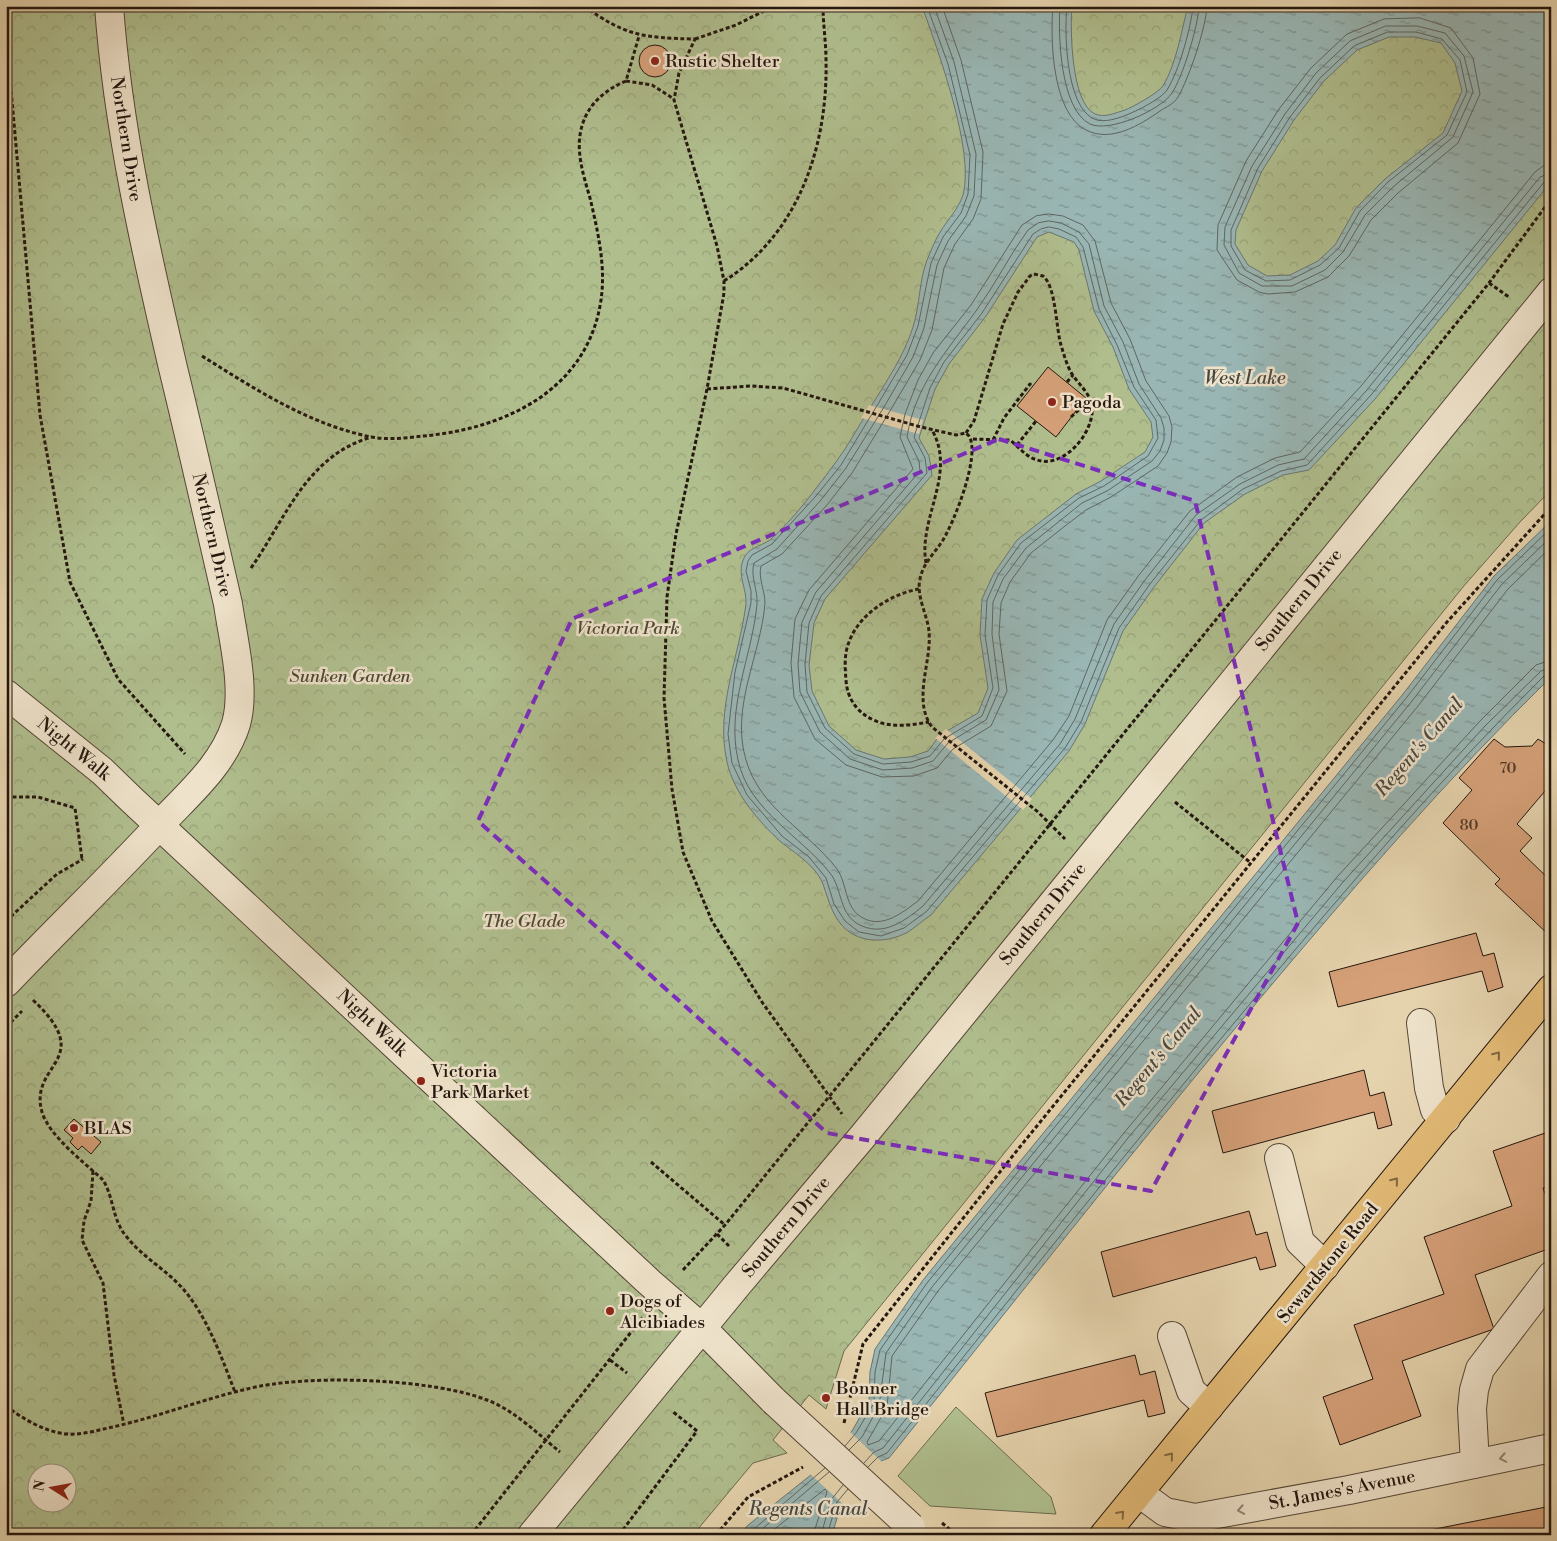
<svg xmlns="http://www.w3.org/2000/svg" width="1557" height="1541" font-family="'Libre Bodoni',serif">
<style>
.green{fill:#b0be8e;stroke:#6a6a4e}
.park{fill:url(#park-crowns);stroke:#6a6a4e;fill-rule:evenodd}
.water{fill:url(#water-ripples);stroke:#6a7672;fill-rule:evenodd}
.pier{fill:#e5d3ad}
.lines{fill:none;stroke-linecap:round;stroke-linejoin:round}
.shore{stroke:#5e6662;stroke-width:1}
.building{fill:#d5a078;stroke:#24170f}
.minor-casing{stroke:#544636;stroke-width:30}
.major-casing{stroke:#24170f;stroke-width:30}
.path{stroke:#24170f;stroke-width:3;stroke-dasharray:4 2.5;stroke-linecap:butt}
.minor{stroke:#eee2ca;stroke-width:28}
.major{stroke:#e2ba76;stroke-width:28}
.minor-bridge-casing{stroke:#544636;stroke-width:30;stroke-linecap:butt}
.minor-bridge{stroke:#eee2ca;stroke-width:28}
.oneway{stroke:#836842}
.oneway2{stroke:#938776}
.marked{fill:none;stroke:#7b2cbf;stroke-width:4;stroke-dasharray:10 6;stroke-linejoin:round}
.poi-dot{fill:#8f2418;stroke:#eee2ca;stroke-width:2}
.labels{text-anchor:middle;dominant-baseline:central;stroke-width:5;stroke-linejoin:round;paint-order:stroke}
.number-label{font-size:15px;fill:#503929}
.poi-label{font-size:18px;fill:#24170f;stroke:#eee2ca;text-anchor:start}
.street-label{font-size:18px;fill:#24170f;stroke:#eee2ca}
.park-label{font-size:18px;font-style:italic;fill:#4e4935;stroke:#eee2ca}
.water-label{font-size:19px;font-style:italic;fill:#474741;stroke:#eee2ca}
</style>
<defs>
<pattern id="park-crowns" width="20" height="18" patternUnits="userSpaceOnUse" patternTransform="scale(1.25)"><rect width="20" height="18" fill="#b0be8e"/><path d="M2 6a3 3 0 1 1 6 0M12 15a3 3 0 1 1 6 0" fill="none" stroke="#97a379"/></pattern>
<pattern id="water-ripples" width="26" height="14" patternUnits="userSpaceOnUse" patternTransform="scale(1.25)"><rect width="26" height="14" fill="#99b6b4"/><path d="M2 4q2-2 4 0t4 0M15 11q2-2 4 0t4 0" fill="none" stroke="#7d9391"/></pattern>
</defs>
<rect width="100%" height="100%" fill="#e5d3ad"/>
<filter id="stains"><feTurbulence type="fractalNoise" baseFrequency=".004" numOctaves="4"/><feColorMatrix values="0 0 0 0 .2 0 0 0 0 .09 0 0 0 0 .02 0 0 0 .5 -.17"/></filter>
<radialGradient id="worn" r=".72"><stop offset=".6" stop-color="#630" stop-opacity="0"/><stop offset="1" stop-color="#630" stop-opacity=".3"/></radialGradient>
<path class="green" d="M 956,1407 L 1051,1497 L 1056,1514 L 930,1506 L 898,1476 Z"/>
<path class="park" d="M 6,6 L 1551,6 L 1551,490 L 1520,522 L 1463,587 L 844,1351 L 826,1409 L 809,1395 L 773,1440 L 787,1453 L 753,1463 L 693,1535 L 6,1535 ZM 38,1474 L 68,1474 L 68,1504 L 38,1504 Z"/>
<path class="water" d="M 922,6 L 1072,6 C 1070,29 1071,103 1095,114 C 1105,118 1115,113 1125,110 C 1133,107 1158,93 1163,86 C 1177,62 1181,32 1188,6 L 1551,6 L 1551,182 L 1375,399 L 1309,470 L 1283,475 L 1245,494 L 1204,523 L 1154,587 L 1123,631 L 1085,724 L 1069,751 L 931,915 C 923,920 916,927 908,932 C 886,944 856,944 840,923 C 832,913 828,899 824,887 C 818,867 796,854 781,842 C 758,821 734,793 727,762 C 715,708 739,658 746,604 C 747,589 737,575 743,560 C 748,547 760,547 770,540 C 793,520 815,490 833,466 C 847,448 858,427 870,408 C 886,382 904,356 913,327 C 920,305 919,281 927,260 C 931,251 934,242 939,234 C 947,220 958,210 963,195 C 975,151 938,51 922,6 ZM 1389,37 L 1415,37 L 1441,43 L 1455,63 L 1462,91 L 1443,133 L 1385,179 L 1356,208 L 1335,245 L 1318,261 L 1290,275 L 1267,276 L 1248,265 L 1235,244 L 1236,230 L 1262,171 L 1294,120 L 1324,81 L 1357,50 ZM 1049,232 L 1074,242 L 1079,250 L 1094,311 L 1113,347 L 1129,389 L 1151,422 L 1153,437 L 1145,452 L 1101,481 L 1076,494 L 1017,540 L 994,573 L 982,599 L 980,635 L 988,688 L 978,713 L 940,735 L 928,751 L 910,757 L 884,759 L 856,750 L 829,726 L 812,691 L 809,665 L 814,623 L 825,599 L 932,475 L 929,456 L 919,438 L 935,389 L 949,364 L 986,316 L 1037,237 Z
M 1551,521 L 1551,677 C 1447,779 1351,890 1258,1001 C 1132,1151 1012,1305 889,1458 L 881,1461 L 841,1505 L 832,1535 L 741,1535 L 747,1526 L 812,1474 L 852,1431 L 869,1401 L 870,1372 L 875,1349 L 923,1280 L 1403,694 L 1494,576 Z"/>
<path class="pier" d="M 869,405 L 923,420 L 919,434 L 861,418 Z
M 946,729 L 1032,799 L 1023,810 L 935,738 Z
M 849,1431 L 883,1463 L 844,1505 L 809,1473 Z"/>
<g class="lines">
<path class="shore" d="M 927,6 L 948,64 L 970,155 L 968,194 L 961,213 L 943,237 L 931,263 L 918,326 L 907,355 L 878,404 L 841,465 L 816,496 L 772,544 L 752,555 L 748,561 L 746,571 L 751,591 L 751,603 L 735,672 L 728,734 L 732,763 L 747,795 L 782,836 L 809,857 L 826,878 L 834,904 L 845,921 L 859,932 L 881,936 L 904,928 L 927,911 L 1065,748 L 1081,722 L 1119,628 L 1150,584 L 1201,520 L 1243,489 L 1281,471 L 1307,465 L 1371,395 L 1545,181 L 1551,179
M 934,6 L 954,62 L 976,154 L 974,196 L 966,216 L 948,241 L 937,265 L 924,328 L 913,357 L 884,407 L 846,468 L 821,500 L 777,549 L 754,563 C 750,577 758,589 757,604 C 752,657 726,706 738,760 C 749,811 800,835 830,873 C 843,889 838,916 862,926 C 885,936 906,920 923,906 L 1060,744 L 1075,719 L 1114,624 L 1145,580 L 1196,515 L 1240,484 L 1278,465 L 1304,459 L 1366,391 L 1540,177 L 1551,173
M 942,6 L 961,60 L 983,152 L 981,199 L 973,219 L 955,244 L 944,268 L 932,330 L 920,360 L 890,411 L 852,473 L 827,505 L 782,554 L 761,566 C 758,578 765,591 765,603 C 761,655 730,707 746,760 C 760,809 808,831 837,869 C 848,885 844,908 863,918 C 883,929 903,912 918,901 L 1053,740 L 1069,716 L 1107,620 L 1139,575 L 1190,511 L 1237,477 L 1275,458 L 1300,452 L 1361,386 L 1535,172 L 1543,166 L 1551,165
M 1053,6 C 1050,39 1052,113 1086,130 C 1111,143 1140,125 1160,111 C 1166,107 1174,104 1178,97 C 1189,78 1206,28 1207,6
M 1060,6 C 1058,35 1060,109 1090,124 C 1109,133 1161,110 1172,93 C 1183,76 1198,27 1199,6
M 1067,6 C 1064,33 1066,103 1092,118 C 1101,123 1112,120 1121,117 C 1133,113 1160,100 1167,90 C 1179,71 1191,28 1193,6
M 1420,18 L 1451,28 L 1473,58 L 1480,94 L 1458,143 L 1398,193 L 1371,220 L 1349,256 L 1328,277 L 1295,292 L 1268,294 L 1259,292 L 1237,280 L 1217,250 L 1218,225 L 1246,161 L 1279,109 L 1311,68 L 1347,34 L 1384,19 Z
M 1386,26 L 1417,26 L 1445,33 L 1464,56 L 1473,92 L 1453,137 L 1393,187 L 1365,215 L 1343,252 L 1325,270 L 1292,286 L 1262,286 L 1239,273 L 1224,245 L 1225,227 L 1252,166 L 1285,114 L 1316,73 L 1350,41 Z
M 1388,32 L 1416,32 L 1442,39 L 1460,60 L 1467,92 L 1447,135 L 1388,182 L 1360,211 L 1339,248 L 1320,265 L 1290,280 L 1266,281 L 1245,270 L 1231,246 L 1231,230 L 1258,168 L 1290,117 L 1320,78 L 1354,46 Z
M 1049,214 L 1063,216 L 1083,225 L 1095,241 L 1111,303 L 1130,339 L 1146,381 L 1169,416 L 1172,427 L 1171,442 L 1167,453 L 1158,466 L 1111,497 L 1086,510 L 1065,526 L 1031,553 L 1010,582 L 1001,603 L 999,634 L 1007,691 L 991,726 L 953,749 L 937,768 L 914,776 L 882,777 L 846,765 L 815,739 L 794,697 L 791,663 L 795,619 L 809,590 L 913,469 L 900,437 L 905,414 L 918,380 L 933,353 L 971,305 L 1022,225 L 1036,216 Z
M 1049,221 L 1061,223 L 1079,232 L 1089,244 L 1104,306 L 1123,342 L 1139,384 L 1161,418 L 1164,428 L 1164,440 L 1160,451 L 1152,461 L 1107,491 L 1082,503 L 1026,548 L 1003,579 L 993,602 L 992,634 L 999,690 L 986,720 L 948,743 L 933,761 L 912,768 L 883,770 L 850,759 L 820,732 L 800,692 L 798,664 L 802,622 L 816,592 L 920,471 L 919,461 L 907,437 C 915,385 947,351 976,311 C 995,285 1009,256 1028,230 L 1038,223 Z
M 1049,227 L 1059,229 L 1076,237 L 1083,247 L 1099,309 L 1117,345 L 1134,387 L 1156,420 L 1158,438 L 1148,456 L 1104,486 L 1079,498 L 1021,543 L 998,575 L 987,600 L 985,635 L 993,688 L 982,716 L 944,739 L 930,756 L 911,762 L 883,764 L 854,754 L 825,728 L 807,692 L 805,664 L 809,623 L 821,596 L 927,473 L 925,458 L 914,437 L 930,388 L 944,362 L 982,313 L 1033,234 L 1041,229 Z
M 1551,547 L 1508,589 L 1418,706 L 938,1291 L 892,1356 L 887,1407 L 867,1442 L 868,1445 L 879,1441 L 1123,1134 L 1337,877 L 1480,721 L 1536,665 L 1551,660
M 845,1446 L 856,1433 L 874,1403 L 875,1372 L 880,1350 L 927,1283 L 1407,697 L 1497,580 L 1551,528
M 849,1450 L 862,1437 L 879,1406 L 886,1353 L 932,1287 L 1412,701 L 1502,584 L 1551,537
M 864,1463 L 874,1452 L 883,1448 L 1128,1138 L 1343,882 L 1485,726 L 1541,671 L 1551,668
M 868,1467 L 878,1457 L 887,1453 C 1008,1301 1129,1148 1254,999 C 1347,887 1442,777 1545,675 L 1551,674
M 747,1535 L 825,1468
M 755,1535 L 829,1472
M 767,1535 L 825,1489 L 827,1492 L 813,1535
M 821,1535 L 831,1500 L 843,1485
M 827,1535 L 837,1502 L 848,1489"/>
</g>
<path class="building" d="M639 61a16 16 0 1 1 32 0a16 16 0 1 1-32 0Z
M 1048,367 L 1086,398 L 1056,437 L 1017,406 Z
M 1494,739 L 1505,747 L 1532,746 L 1538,739 L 1551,747 L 1551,784 L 1517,824 L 1532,838 L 1520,851 L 1551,881 L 1551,937 L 1495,884 L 1500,879 L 1443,823 L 1472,790 L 1459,778 Z
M 1476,933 L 1483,956 L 1494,953 L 1503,987 L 1488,992 L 1482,971 L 1338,1007 L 1329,972 Z
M 1364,1070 L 1370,1096 L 1384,1092 L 1392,1125 L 1378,1129 L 1374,1112 L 1223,1153 L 1212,1111 Z
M 74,1119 L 101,1142 L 91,1154 L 82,1146 L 78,1150 L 70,1142 L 73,1138 L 64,1130 Z
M 1551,1131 L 1551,1186 L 1543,1188 L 1551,1210 L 1551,1248 L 1475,1275 L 1494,1329 L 1402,1361 L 1421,1416 L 1340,1445 L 1323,1397 L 1373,1379 L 1354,1325 L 1444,1294 L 1424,1237 L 1512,1206 L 1493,1151 Z
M 1249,1211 L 1256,1235 L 1267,1232 L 1276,1266 L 1260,1270 L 1256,1257 L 1113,1297 L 1101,1252 Z
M 1135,1355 L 1140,1375 L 1155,1371 L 1165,1413 L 1148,1417 L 1144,1400 L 997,1437 L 985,1393 Z
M 1551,1506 L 1551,1535 L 1405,1535 Z"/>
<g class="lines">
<g class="minor-casing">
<path id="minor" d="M 6,694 L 102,771 L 132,800 L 649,1282 L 702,1328 L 774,1401
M 6,983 C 59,927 115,874 167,817 C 194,789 224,762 236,724 C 246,689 233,639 228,604 C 210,525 192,446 173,368 C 145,247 118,130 109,6
M 1421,1023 L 1429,1088 L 1435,1110 L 1446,1119
M 1279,1158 L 1300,1242 L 1325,1266
M 1172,1336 L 1191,1391 L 1209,1407
M 1475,1464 L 1472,1409 L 1474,1390 L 1480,1369 L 1551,1276
M 1139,1493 L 1165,1512 L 1195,1518 L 1349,1490 L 1551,1448
M 532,1535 L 738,1284 L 863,1136 L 1551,292"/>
</g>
<g class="major-casing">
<path id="major" d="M 1104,1535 L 1551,989"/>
</g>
<path class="path" d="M 584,6 C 625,36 645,38 695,39 L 679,73 L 674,100 L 717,246 L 724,281 L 724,293 L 707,389 L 676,534 L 667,597 L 664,698 L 672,789 L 683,852 L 712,921 L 762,1002 L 842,1114
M 6,33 L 40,415 L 70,582 L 118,679 L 185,754
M 695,39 L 736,25 L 774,6
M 626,81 L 652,85 L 674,99
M 724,281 C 799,234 828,145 826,60 C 826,42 823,24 823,6
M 1489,283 L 1509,297
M 202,356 C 255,389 308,424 371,437 C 388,440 407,438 423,436 C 503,429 584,392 600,306 C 607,270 598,232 590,198 C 584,177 577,156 580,135 C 584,108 602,91 626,81 L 639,36
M 1067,382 L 1073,375
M 707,389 L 751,386 L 783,388 L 921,427 L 956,435 L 966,433 L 969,436 C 981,455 954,522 943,540 C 935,553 923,563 920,579 C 916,596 927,614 929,631 C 932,662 912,700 932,727 L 1038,812 L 1065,839
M 1071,417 L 1086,403 L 1091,401
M 966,433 L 974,421 L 1003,324 L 1018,292 L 1030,276 L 1034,274 L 1043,276 C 1056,286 1056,329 1061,345 C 1064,355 1067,366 1072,374 C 1079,385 1090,393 1092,406 C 1095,432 1064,469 1037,460 C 1026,457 1019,447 1010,440 L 971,439
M 993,440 L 1004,418 L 1030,384 L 1032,386
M 1017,445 L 1036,421
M 926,563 C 918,518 957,474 932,430
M 251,568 C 286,518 307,455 372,437
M 919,589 C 891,594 859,614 849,642 C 844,654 845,668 846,680 C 847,699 858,714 876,721 C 892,728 912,725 929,722
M 6,797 L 38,797 L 75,808 L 82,859
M 1175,802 L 1251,863
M 6,921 L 57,874 L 83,859
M 33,1000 C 98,1061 28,1063 42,1112 C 49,1136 85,1163 103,1180 C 114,1198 112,1219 126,1236 C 142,1257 167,1270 184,1290 C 208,1318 222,1359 235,1392
M 6,1027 L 22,1011
M 651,1162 L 725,1225
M 93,1171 L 91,1201 L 84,1221 L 82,1240 L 103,1283 L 114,1375 L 124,1425
M 717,1234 L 729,1246
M 683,1270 L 725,1225 L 1489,283 L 1551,199
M 610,1360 L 627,1373
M 6,1406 C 23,1419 45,1432 67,1434 C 81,1435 95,1431 108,1428 C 155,1418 200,1400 247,1389 C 304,1374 431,1378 487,1400 C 514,1410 538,1434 560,1452
M 844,1423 L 863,1344 L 1019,1148 L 1447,622 L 1551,507
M 942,1523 L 953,1532 L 963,1535
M 471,1535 L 643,1317
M 619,1535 L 697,1431 L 672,1411
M 716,1535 L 748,1497 L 803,1467"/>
<use href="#minor" class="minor"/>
<use href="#major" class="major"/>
<g class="minor-bridge-casing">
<path id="minor-bridge" d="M 774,1401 L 911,1527"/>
</g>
<use href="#minor-bridge" class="minor-bridge"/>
</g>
<defs><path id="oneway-chevron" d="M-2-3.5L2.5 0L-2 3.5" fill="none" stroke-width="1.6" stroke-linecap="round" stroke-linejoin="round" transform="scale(1.25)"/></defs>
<g class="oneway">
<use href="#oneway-chevron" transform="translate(1497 1055) rotate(-51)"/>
<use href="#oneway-chevron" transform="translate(1395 1181) rotate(-51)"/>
<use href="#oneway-chevron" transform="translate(1170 1456) rotate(-51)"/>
<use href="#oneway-chevron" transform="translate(1121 1514) rotate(-49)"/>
</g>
<g class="oneway2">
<use href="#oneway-chevron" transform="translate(1503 1458) rotate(169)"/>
<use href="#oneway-chevron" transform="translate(1241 1510) rotate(170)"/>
</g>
<path class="marked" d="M 999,439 L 1195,501 L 1298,923 L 1151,1191 L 827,1133 L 478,821 L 572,619 Z"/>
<g class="poi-dot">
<circle cx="655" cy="61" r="5"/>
<circle cx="1052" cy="402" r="5"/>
<circle cx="421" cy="1081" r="5"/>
<circle cx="74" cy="1128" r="5"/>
<circle cx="610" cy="1311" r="5"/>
<circle cx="826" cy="1398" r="5"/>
</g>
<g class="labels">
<g class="number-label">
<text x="1508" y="768">70</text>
<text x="1469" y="825">80</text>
</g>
<g class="poi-label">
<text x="665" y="61">Rustic Shelter</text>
<text x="1062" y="402">Pagoda</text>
<text x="431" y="1071">Victoria<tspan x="431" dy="21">Park Market</tspan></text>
<text x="84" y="1128">BLAS</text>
<text x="620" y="1301">Dogs of<tspan x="620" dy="21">Alcibiades</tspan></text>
<text x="836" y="1388">Bonner<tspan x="836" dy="21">Hall Bridge</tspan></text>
</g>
<g class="street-label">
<text transform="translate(126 139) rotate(81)">Northern Drive</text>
<text transform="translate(212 535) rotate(77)">Northern Drive</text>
<text transform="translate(1299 600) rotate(-51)">Southern Drive</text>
<text transform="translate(74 749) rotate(39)">Night Walk</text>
<text transform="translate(1043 914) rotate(-51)">Southern Drive</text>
<text transform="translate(372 1023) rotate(43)">Night Walk</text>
<text transform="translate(786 1227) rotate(-50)">Southern Drive</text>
<text transform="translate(1328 1263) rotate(-51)">Sewardstone Road</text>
<text transform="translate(1342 1490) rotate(-11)">St. James's Avenue</text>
</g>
<g class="park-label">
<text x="628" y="628">Victoria Park</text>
<text x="350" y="676">Sunken Garden</text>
<text x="524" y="921">The Glade</text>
</g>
<g class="water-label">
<text x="1245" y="378">West Lake</text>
<text transform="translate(1419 747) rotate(-49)">Regent's Canal</text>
<text transform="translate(1158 1057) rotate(-50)">Regent's Canal</text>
<text x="808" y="1509">Regents Canal</text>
</g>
</g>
<rect width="1557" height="1541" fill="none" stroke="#e5d3ad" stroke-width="25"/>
<rect x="8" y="8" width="1542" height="1526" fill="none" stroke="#24170f" stroke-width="2.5"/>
<rect x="12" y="12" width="1532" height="1516" fill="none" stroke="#24170f"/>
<g transform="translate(52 1488) rotate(281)"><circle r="24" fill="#eee2ca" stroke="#9d917f"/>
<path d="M0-4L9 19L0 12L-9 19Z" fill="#8f2418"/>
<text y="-8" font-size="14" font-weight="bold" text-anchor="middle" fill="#24170f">N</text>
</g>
<rect width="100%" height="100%" filter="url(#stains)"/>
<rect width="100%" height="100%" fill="url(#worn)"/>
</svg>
